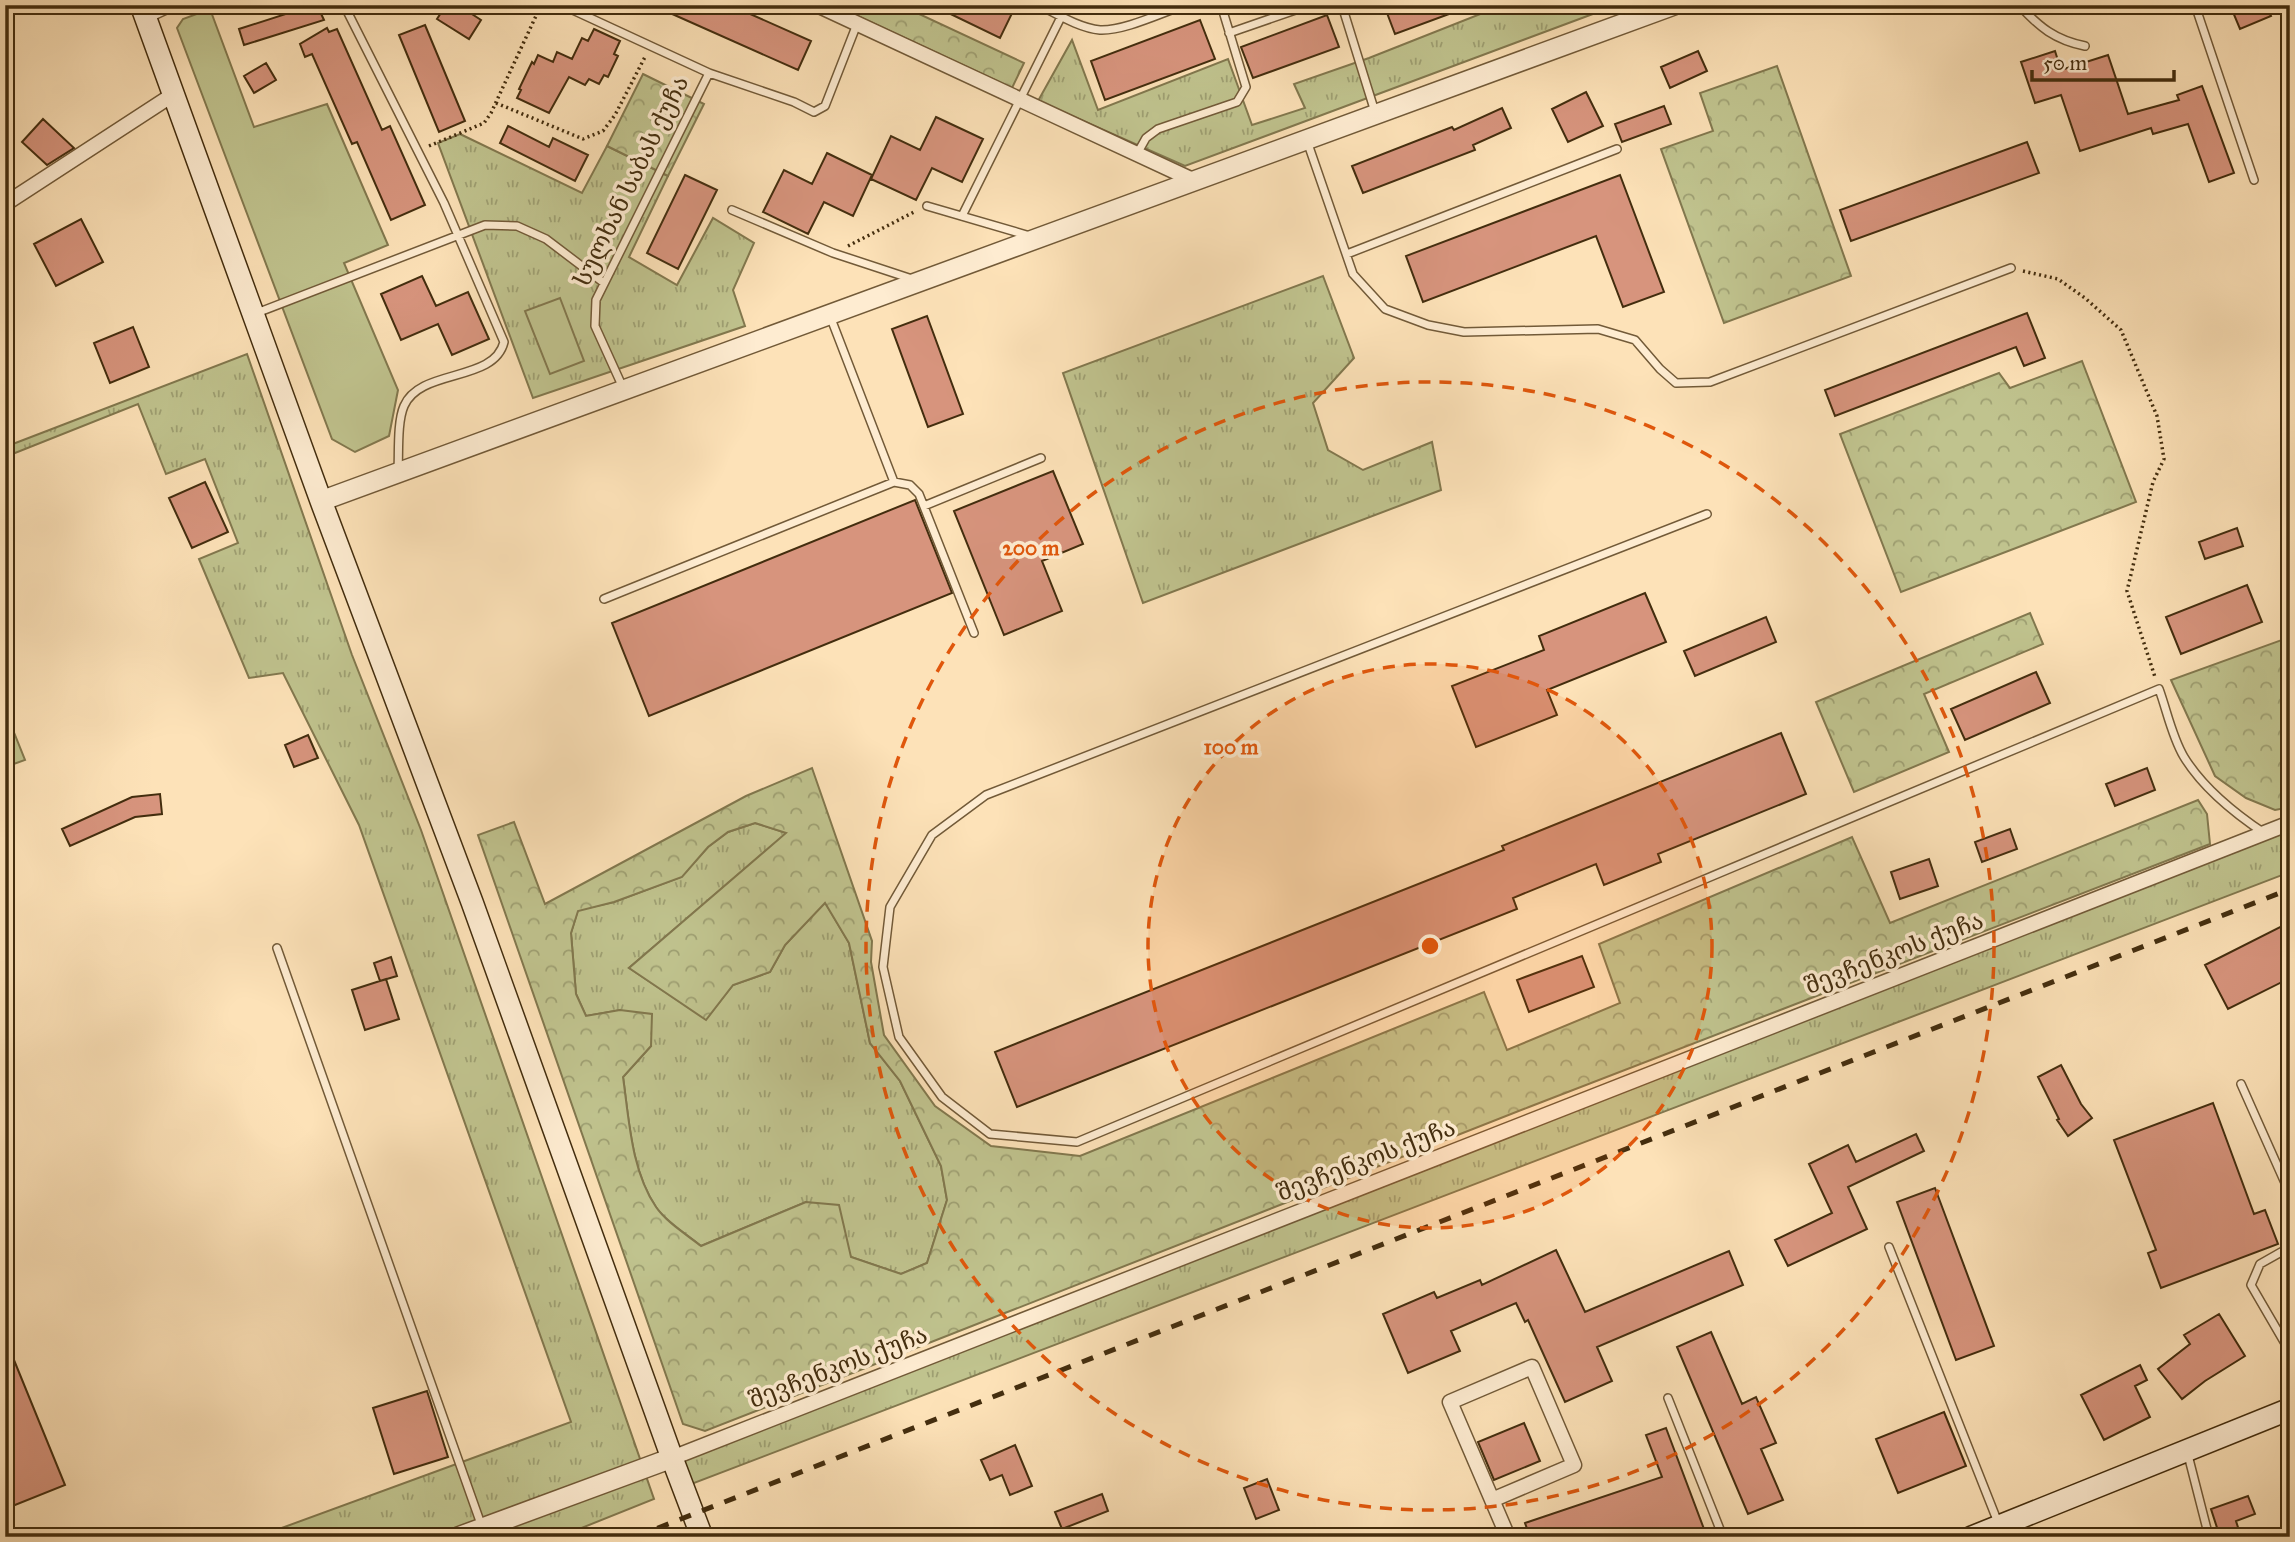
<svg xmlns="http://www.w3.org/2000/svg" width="2295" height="1542" font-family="'IM FELL Great Primer','Noto Serif Georgian',serif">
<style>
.grass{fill:url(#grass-tufts);stroke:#82784e;stroke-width:2}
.forest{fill:url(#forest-crowns);stroke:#82784e;stroke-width:2;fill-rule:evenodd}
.garden{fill:#c0c38e;stroke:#82784e;stroke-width:2}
.building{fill:#d7947d;stroke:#432d0e;stroke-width:2}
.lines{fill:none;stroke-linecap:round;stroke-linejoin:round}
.service-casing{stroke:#725a38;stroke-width:10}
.minor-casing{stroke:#725a38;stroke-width:17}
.tertiary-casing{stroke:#725a38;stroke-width:22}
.secondary-casing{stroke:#432d0e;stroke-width:24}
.path{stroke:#432d0e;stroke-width:3.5;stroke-dasharray:2 3.5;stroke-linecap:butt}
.service{stroke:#feecd1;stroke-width:7}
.minor{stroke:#feecd1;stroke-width:14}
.tertiary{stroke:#feecd1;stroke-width:19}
.secondary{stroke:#feecd1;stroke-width:21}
.rail{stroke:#432d0e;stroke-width:5;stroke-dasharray:12 12;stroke-linecap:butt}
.ring{fill:none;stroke:#e0570c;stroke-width:3.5;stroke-dasharray:12 9}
.labels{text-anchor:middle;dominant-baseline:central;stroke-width:7;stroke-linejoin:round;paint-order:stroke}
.street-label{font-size:24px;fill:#432d0e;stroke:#feecd1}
.centre{fill:#e0570c;stroke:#feecd1;stroke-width:3.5}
.ring-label{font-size:21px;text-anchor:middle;font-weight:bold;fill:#e0570c;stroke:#feecd1;stroke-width:7;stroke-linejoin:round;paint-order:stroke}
</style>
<defs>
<pattern id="grass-tufts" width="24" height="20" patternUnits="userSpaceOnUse" patternTransform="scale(1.75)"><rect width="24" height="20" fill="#c0c38e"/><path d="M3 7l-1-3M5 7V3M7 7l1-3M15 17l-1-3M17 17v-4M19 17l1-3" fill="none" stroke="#9e9f72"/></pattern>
<pattern id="forest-crowns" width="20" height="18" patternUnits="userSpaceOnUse" patternTransform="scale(1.75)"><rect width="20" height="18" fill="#c0c38e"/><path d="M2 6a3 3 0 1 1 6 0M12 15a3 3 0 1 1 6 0" fill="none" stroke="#9e9f72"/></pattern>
</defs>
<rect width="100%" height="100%" fill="#fde2b8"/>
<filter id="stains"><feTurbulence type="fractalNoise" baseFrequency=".00286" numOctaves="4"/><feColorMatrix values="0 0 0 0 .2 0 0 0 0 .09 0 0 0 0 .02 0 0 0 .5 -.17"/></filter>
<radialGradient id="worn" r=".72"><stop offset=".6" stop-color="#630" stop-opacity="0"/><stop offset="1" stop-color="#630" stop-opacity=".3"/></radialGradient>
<path class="grass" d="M 1503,5 L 1617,5 L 1185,166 L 1038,101 L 1072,40 L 1098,110 L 1228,59 L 1252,125 L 1305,108 L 1294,84 L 1369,58 Z
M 460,134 L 582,193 L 607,146 L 668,176 L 629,257 L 677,285 L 713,218 L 754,243 L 733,290 L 745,326 L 533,398 L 438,143 Z
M 1323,276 L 1354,358 L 1313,403 L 1328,450 L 1363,470 L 1432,442 L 1441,490 L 1143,603 L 1063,373 Z
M 247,354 L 352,655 L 421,830 L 654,1499 L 559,1537 L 257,1537 L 571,1422 L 359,825 L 283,673 L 249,678 L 199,559 L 238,543 L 205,459 L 166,474 L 138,404 L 5,457 L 5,447 Z
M 5,710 L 25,760 L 5,767 Z
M 755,823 L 787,833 L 629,968 L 706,1019 L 733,985 L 770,972 L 785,945 L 825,902 L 849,943 L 870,1043 L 900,1081 L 941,1166 L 947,1200 L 927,1263 L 901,1274 L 851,1257 L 806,1202 L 701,1246 C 687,1234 666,1222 656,1207 C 631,1170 629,1119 623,1077 L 651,1046 L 620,1010 L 586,1016 L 576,994 L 571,933 L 578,910 L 614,902 L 681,877 L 708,847 L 728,832 Z
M 2290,823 L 2290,872 L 681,1488 L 672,1458 Z"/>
<path class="forest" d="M 834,5 L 900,5 L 1024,63 L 1012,88 Z
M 1777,66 L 1851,276 L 1724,323 L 1661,149 L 1713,131 L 1700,93 Z
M 643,74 L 704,104 L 668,176 L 607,146 Z
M 2082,361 L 2136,502 L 1901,592 L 1840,434 L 1999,373 L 2010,388 Z
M 2030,613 L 2043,644 L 1924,694 L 1949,752 L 1854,792 L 1816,702 Z
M 2290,637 L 2290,807 L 2275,810 L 2246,798 L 2215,776 L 2171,680 Z
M 812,768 L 872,941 L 871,962 L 884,1035 L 935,1106 L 991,1146 L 1080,1156 L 1484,992 L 1507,1050 L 1620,1003 L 1599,944 L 1852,837 L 1890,923 L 2198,800 L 2207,814 L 2210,844 L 1529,1107 L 705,1431 L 683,1424 L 478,835 L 514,822 L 545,904 L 746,796 ZM 755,823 L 786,833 L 629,968 L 706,1020 L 733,985 L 770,972 L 785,945 L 825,903 L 849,943 L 870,1043 L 900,1081 L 941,1166 L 947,1200 L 927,1263 L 901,1274 L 851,1257 L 839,1205 L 806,1202 L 701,1246 C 687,1235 666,1222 656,1207 C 631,1170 629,1119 623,1077 L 651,1046 L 652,1014 L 620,1010 L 586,1016 L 576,994 L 571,933 L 578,911 L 614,902 L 682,877 L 708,847 L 728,832 Z"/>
<path class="garden" d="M 210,9 L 254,127 L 327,104 L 388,245 L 344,263 L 398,390 L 389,436 L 355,452 L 332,439 L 177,28 L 183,19 Z
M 560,298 L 584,361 L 550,374 L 525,311 Z"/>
<path class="building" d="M 282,5 L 317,5 L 324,20 L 244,45 L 239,29 L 286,14 Z
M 446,5 L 458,5 L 481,20 L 469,39 L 437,19 Z
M 652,5 L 730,5 L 811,41 L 798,70 Z
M 932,5 L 1016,5 L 1000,38 Z
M 1384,5 L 1468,5 L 1468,7 L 1395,34 Z
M 2230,5 L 2266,5 L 2271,16 L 2240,29 Z
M 1327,15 L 1339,47 L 1253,78 L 1241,47 Z
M 1200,20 L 1215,59 L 1105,100 L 1091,61 Z
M 425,25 L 465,121 L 439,132 L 399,35 Z
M 327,28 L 329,32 L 337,29 L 382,130 L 390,126 L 425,205 L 391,220 L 357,142 L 352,144 L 312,54 L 305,57 L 300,44 Z
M 594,29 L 620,41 L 614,54 L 618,56 L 608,77 L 604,75 L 599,84 L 589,79 L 585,85 L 569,77 L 549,113 L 517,98 L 521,90 L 519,89 L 532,62 L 534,64 L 538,55 L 553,62 L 557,52 L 572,59 L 582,38 L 588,41 Z
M 1698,51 L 1707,71 L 1670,88 L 1661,67 Z
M 2055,51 L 2061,70 L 2108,55 L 2128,114 L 2179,100 L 2177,95 L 2202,86 L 2234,173 L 2209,182 L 2188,124 L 2153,134 L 2151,128 L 2080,151 L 2061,95 L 2035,103 L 2021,62 Z
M 266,63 L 276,80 L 254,93 L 244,76 Z
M 1586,92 L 1603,126 L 1568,142 L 1552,109 Z
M 1664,106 L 1671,124 L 1622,142 L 1615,124 Z
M 1502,108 L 1511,128 L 1473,145 L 1475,150 L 1363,193 L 1352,166 L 1452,127 L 1454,130 Z
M 936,117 L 983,139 L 962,182 L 932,168 L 916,200 L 871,179 L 891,136 L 920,150 Z
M 43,119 L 74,148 L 47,165 L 22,142 Z
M 508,126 L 549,147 L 553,138 L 588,155 L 575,181 L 500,143 Z
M 2027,142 L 2039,173 L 1851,241 L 1840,210 Z
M 827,153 L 872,175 L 853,216 L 824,202 L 808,234 L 763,212 L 784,170 L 812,184 Z
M 685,175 L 717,190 L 678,269 L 647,253 Z
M 1620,175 L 1664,292 L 1623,307 L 1596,236 L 1423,302 L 1406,256 Z
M 81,219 L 103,262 L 56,286 L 34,244 Z
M 422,276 L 436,306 L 468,292 L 489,339 L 452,355 L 438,324 L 401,340 L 381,294 Z
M 2027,313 L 2045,358 L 2024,366 L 2016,347 L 1835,416 L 1825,390 Z
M 927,316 L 963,414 L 928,427 L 892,329 Z
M 133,327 L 149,367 L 110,383 L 94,343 Z
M 1053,471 L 1083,544 L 1042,561 L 1062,611 L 1004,635 L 954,511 Z
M 205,482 L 228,532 L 192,548 L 169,498 Z
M 915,500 L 952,593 L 649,716 L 612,623 Z
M 2237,528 L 2243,546 L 2205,559 L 2199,542 Z
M 2247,585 L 2262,622 L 2181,654 L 2166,617 Z
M 1645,593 L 1666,642 L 1547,690 L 1557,715 L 1476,747 L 1452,686 L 1544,650 L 1539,636 Z
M 1766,617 L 1776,642 L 1695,676 L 1684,651 Z
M 2036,672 L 2050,703 L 1965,740 L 1951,709 Z
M 1781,733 L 1806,794 L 1658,854 L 1661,862 L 1604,885 L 1596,864 L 1513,898 L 1517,909 L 1017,1107 L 995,1052 L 1504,850 L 1502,846 Z
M 308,735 L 318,758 L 294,767 L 285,745 Z
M 2147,768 L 2155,790 L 2115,806 L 2106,784 Z
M 160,794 L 162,814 L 135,817 L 70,846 L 62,829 L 132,797 Z
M 2010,829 L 2017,849 L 1982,862 L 1975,842 Z
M 1929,859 L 1938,886 L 1900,899 L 1891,872 Z
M 2290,922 L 2290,978 L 2228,1009 L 2205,965 Z
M 1582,956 L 1594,987 L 1529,1012 L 1517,980 Z
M 391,957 L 397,976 L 380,981 L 374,963 Z
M 386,979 L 399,1019 L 365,1030 L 352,990 Z
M 2061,1065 L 2081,1104 L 2092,1118 L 2068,1136 L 2057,1120 L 2059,1119 L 2038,1077 Z
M 2213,1103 L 2254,1214 L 2265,1210 L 2278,1244 L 2161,1288 L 2148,1253 L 2156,1250 L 2114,1140 Z
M 1916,1134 L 1924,1151 L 1848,1187 L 1867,1229 L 1788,1266 L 1775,1240 L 1832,1213 L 1809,1164 L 1848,1145 L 1856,1162 Z
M 1935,1188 L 1994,1346 L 1956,1360 L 1897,1202 Z
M 1556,1250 L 1585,1312 L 1729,1251 L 1743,1285 L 1597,1347 L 1612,1381 L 1565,1402 L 1528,1320 L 1525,1322 L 1516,1303 L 1451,1331 L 1460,1351 L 1408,1373 L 1383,1314 L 1434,1292 L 1437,1298 L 1480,1280 L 1482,1285 Z
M 2219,1314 L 2245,1356 L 2205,1381 L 2182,1399 L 2158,1369 L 2190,1344 L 2184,1335 Z
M 1711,1332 L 1742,1404 L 1756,1397 L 1776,1443 L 1761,1449 L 1783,1500 L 1748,1514 L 1677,1347 Z
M 5,1338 L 65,1485 L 5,1509 Z
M 2140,1365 L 2147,1380 L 2135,1386 L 2150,1417 L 2104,1440 L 2081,1395 Z
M 427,1391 L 448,1457 L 394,1474 L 373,1408 Z
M 1944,1412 L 1966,1466 L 1898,1493 L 1876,1439 Z
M 1524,1423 L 1540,1461 L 1494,1480 L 1478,1442 Z
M 1666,1428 L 1707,1537 L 1530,1537 L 1525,1523 L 1662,1477 L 1646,1435 Z
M 1015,1445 L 1032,1486 L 1010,1495 L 1002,1475 L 990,1480 L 981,1460 Z
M 1267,1479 L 1279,1510 L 1256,1519 L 1244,1488 Z
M 1102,1494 L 1108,1511 L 1062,1529 L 1055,1512 Z
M 2248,1496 L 2255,1514 L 2236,1521 L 2241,1537 L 2220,1537 L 2211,1509 Z"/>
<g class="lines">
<g class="service-casing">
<path id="service" d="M 344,5 L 444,203 L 504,342 C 494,383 420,368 404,406 C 397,422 399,453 398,471
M 562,5 L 709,73
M 1039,5 C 1057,14 1079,28 1100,30 C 1124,31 1161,13 1185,5
M 1345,5 L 1344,12 L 1375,112
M 2019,5 C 2039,27 2055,40 2085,46
M 2195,5 L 2254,180
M 149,18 L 177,5
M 1229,33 L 1310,5
M 1307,141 L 1353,274 L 1385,309 L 1428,325 L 1464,332 L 1598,329 L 1635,340 L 1660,369 L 1676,383 L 1710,382 L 2011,268
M 1137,154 L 1146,138 L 1158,129 L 1237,102 L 1246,87 L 1222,8 L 1218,5
M 927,206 L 1030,236
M 732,210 L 833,253 L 912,279
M 962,216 L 1067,5
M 1347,254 L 1617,149
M 254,314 L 485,225 L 517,226 L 546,239 L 604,283
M 830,316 L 894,482
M 624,390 L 595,326 L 596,300 L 709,73 L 794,102 L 814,112 L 825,106 L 857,24
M 924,506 L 1041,458
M 1707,514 L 986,795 L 932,835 L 890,907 L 883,967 L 899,1037 L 942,1097 L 990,1134 L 1077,1142 L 2159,689 C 2167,711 2172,737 2184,757 C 2203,788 2234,813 2264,833
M 604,599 L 894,482 L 910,485 L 919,494 L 974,633
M 277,948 L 482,1527
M 2241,1084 L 2290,1194
M 1889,1247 L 1999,1525
M 2290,1247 L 2260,1264 L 2251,1285 L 2290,1352
M 1668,1398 L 1723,1537
M 2188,1455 L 2209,1537"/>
</g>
<g class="minor-casing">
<path id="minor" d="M 817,5 L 1195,181
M 5,204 L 174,94
M 672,1458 L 2290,823
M 1492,1500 L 1574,1465 L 1532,1367 L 1450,1402 L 1508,1537"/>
</g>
<g class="tertiary-casing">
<path id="tertiary" d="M 321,501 L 1674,5
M 458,1537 L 672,1458"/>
</g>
<g class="secondary-casing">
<path id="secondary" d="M 141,5 L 321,501 L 472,902 L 672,1458 L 702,1537
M 1972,1537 L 2290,1409"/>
</g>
<path class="path" d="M 496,103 L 583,139 L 603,131 L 615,115 L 645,57
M 429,146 L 484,123 L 491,113 L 541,5
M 848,246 L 916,211
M 2023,271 L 2058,279 L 2085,298 L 2121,330 L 2157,416 L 2164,459 L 2153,482 L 2127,591 L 2155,677
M 2281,845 L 2290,851"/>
<use href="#service" class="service"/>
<use href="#minor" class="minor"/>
<use href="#tertiary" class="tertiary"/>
<use href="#secondary" class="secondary"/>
<path class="rail" d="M 635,1537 L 2290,889"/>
</g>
<circle cx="1430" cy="946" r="282" fill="#e0570c" fill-opacity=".12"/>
<g class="ring">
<circle cx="1430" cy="946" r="282"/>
<circle cx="1430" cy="946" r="564"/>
</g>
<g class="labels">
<g class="street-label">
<text transform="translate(631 181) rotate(-64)">სულხან საბას ქუჩა</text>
<text transform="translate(1894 953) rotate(-21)">შევჩენკოს ქუჩა</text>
<text transform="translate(1366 1160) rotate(-21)">შევჩენკოს ქუჩა</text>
<text transform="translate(838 1367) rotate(-21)">შევჩენკოს ქუჩა</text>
</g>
</g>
<circle cx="1430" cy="946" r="10" class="centre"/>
<g class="ring-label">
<text x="1031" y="555">200 m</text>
<text x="1231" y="754">100 m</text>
</g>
<rect width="2295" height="1542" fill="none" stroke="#fde2b8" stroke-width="28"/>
<rect x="7" y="7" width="2281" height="1528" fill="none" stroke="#432d0e" stroke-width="3.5"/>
<rect x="14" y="14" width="2267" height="1514" fill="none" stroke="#432d0e" stroke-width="2"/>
<path d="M2032 70v10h142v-10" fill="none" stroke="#432d0e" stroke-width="3.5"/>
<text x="2043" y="70" font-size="21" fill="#432d0e" stroke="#feecd1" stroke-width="5" paint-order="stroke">50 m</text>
<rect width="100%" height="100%" filter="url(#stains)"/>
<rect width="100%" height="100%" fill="url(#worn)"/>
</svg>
